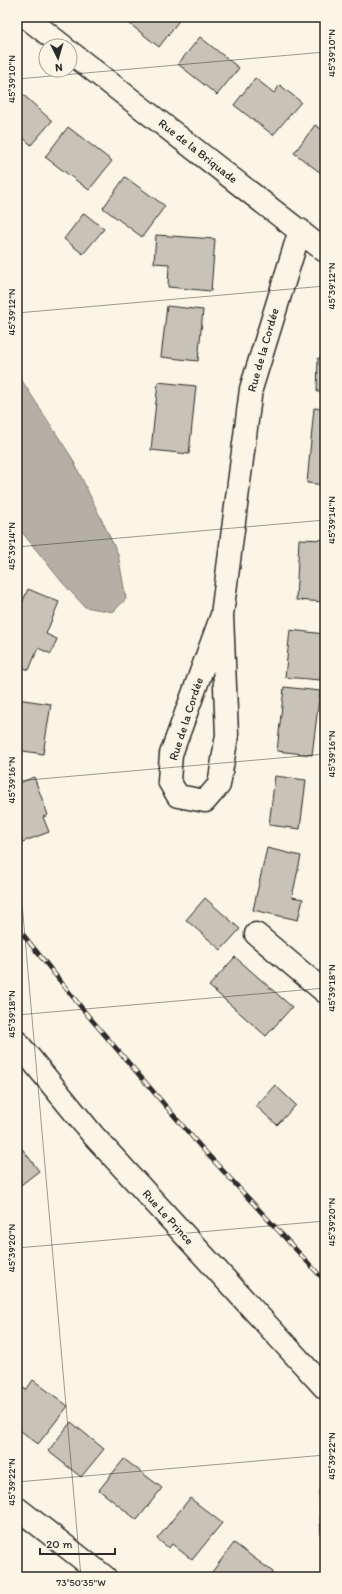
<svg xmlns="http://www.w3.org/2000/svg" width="342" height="1594" font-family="Itim,sans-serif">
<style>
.water{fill:#b4b0a5;stroke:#7d7b74}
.building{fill:#c8c3b7;stroke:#2b2b2b}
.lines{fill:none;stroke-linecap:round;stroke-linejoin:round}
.minor-casing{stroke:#2b2b2b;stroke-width:25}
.minor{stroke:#fcf5e5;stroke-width:22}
.rail-casing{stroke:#2b2b2b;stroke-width:4.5}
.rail{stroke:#fcf5e5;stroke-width:3;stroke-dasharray:9;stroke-linecap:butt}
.ticks{fill:none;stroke:#2b2b2b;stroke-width:1;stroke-opacity:0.45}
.labels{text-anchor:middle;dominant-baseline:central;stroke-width:4;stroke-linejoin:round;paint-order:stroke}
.street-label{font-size:12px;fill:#2b2b2b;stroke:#fcf5e5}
.neatline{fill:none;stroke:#2b2b2b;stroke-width:1.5}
.ticks-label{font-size:10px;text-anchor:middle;fill:#2b2b2b}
</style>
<rect width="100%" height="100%" fill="#fcf5e5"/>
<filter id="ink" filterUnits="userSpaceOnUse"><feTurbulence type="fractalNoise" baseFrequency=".025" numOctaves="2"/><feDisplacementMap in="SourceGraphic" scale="8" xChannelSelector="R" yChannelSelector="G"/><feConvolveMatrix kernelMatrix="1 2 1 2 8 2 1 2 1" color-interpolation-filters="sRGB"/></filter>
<g filter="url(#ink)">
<path class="water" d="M 17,373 L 72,458 L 118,554 L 126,599 L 113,612 L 85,607 L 62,582 L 17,526 Z"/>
<path class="building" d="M 121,17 L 180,17 L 181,18 L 159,47 Z
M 200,37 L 239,68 L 217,95 L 178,64 Z
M 255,78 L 274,93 L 280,85 L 301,102 L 273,135 L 234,105 Z
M 17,89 L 52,121 L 31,145 L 19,134 L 17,136 Z
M 315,125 L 325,132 L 325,176 L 294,153 Z
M 68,127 L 112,161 L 89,190 L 45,157 Z
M 125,177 L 165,206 L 142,237 L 103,208 Z
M 84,213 L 104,229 L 83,254 L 64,239 Z
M 156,235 L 215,239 L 211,291 L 168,287 L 169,264 L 154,263 Z
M 167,306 L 203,310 L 198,361 L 161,357 Z
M 318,358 L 325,358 L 325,392 L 317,392 Z
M 158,382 L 196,386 L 189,454 L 151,450 Z
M 314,408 L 325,409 L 325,485 L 307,483 Z
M 299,539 L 325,540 L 325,602 L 296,600 Z
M 28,589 L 59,602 L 46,634 L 57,639 L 51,654 L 38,648 L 29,670 L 17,665 L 17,615 Z
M 290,630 L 325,634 L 320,680 L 285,677 Z
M 284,687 L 320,691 L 312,755 L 277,751 Z
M 17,699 L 51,704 L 43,754 L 17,750 Z
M 275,776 L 306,780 L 300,829 L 269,825 Z
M 34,777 L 48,815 L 43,817 L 49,832 L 17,844 L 17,784 Z
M 267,848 L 301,856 L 292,897 L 303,899 L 298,920 L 253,910 Z
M 205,898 L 240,929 L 221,950 L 186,920 Z
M 235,957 L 292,1007 L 266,1036 L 209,986 Z
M 275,1085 L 296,1105 L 277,1125 L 256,1106 Z
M 17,1142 L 39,1171 L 17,1188 Z
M 33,1380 L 68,1406 L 38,1444 L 17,1428 L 17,1383 L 26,1390 Z
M 71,1422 L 104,1449 L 81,1477 L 48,1451 Z
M 124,1459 L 162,1488 L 137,1520 L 99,1490 Z
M 319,1490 L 325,1490 L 325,1538 L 321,1538 Z
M 190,1498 L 222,1523 L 192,1560 L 172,1544 L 169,1548 L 157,1539 Z
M 234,1543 L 273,1572 L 270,1577 L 209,1576 Z"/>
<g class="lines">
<g class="minor-casing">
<path id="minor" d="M 26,17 L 63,46
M 70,52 L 325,251
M 222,615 L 171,754 L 169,781 L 178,796 L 205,801 L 219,785 L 227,735 L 222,615 L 251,389 L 300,230
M 256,934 L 325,992
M 17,1042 L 93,1135 L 325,1388
M 17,1508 L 105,1577"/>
</g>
<use href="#minor" class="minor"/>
<g class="rail-casing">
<path id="rail" d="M 17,927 L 85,1012 L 200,1146 L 325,1281"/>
</g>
<use href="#rail" class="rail"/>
</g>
</g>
<path class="ticks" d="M 17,79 L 325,52M 17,313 L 325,286M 17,547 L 325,520M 17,781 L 325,754M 17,846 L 81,1577M 17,1015 L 325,988M 17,1248 L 325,1221M 17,1482 L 325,1455"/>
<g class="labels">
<g class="street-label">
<text transform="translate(198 151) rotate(38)">Rue de la Briquade</text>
<text transform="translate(263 350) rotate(-74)">Rue de la Cordée</text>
<text transform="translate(186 719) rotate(-72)">Rue de la Cordée</text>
<text transform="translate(168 1217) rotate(48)">Rue Le Prince</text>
</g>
</g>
<rect width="342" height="1594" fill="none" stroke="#fcf5e5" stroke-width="44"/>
<g transform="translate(58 58) rotate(175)"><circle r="19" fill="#fcf5e5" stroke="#a8a49b"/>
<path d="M0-3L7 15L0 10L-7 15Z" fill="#2b2b2b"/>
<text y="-6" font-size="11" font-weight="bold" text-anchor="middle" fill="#2b2b2b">N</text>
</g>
<path d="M40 1548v6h75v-6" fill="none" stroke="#2b2b2b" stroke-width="2"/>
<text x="46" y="1548" font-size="12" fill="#2b2b2b" stroke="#fcf5e5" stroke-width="3" paint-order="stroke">20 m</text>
<rect x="22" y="22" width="298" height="1550" class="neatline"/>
<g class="ticks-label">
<text transform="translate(331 53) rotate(-90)" y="4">45°39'10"N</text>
<text transform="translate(11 79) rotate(-90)" y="4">45°39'10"N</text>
<text transform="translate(331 286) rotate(-90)" y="4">45°39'12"N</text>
<text transform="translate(11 312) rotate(-90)" y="4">45°39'12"N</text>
<text transform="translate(331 520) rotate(-90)" y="4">45°39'14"N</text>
<text transform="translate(11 546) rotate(-90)" y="4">45°39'14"N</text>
<text transform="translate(331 754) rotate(-90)" y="4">45°39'16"N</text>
<text transform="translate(11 780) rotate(-90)" y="4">45°39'16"N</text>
<text transform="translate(331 988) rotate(-90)" y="4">45°39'18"N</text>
<text transform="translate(11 1014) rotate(-90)" y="4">45°39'18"N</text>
<text transform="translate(331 1222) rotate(-90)" y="4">45°39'20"N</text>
<text transform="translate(11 1248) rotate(-90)" y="4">45°39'20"N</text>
<text transform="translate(331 1456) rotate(-90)" y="4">45°39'22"N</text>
<text transform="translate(11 1482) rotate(-90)" y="4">45°39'22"N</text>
<text x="81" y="1586">73°50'35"W</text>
</g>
</svg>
